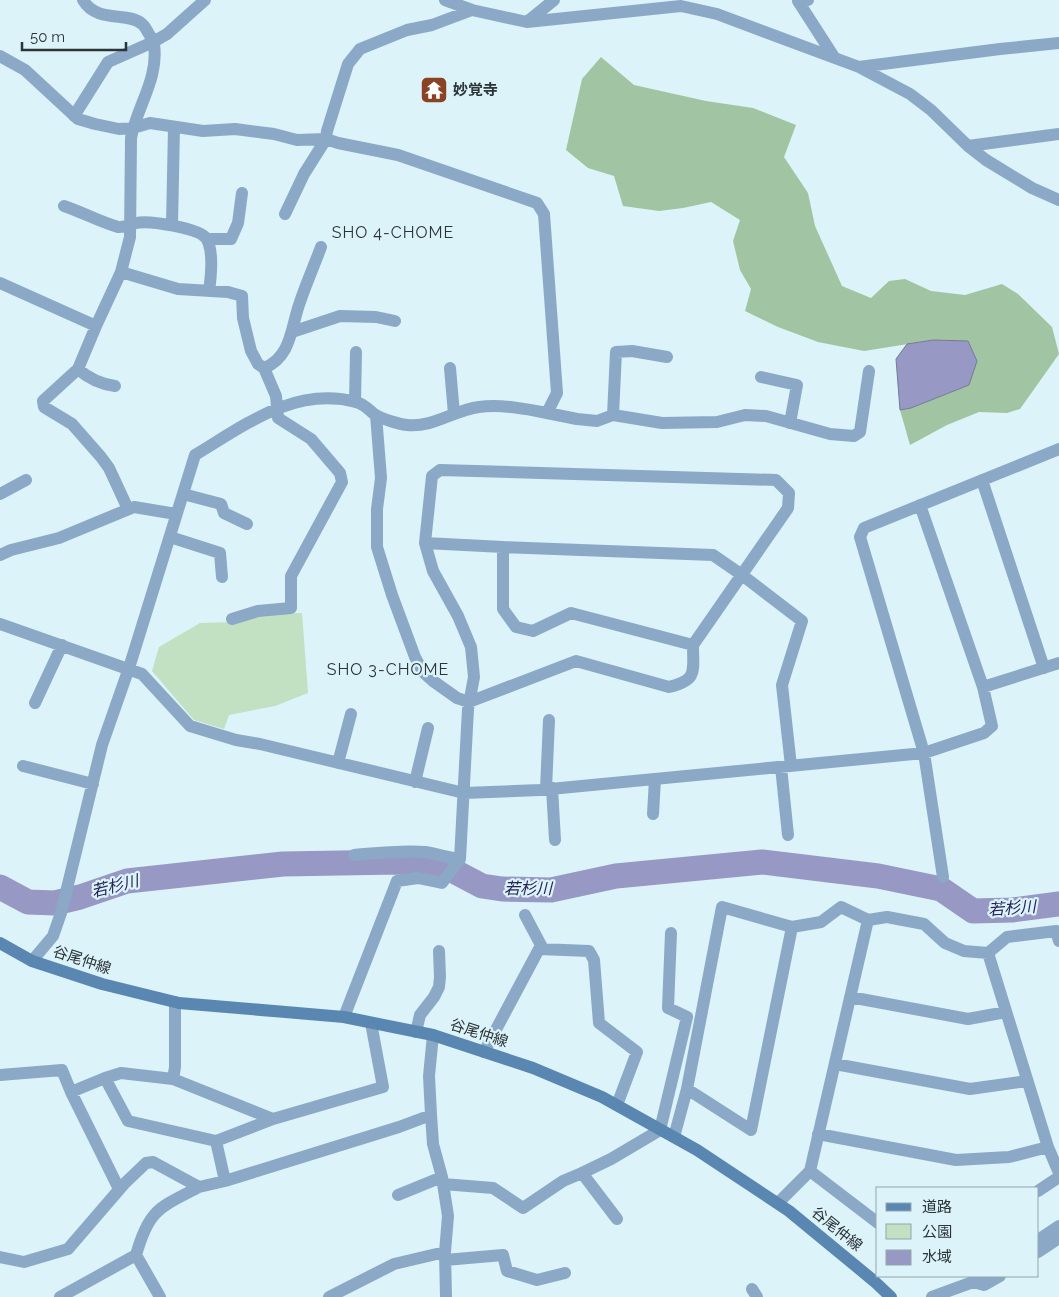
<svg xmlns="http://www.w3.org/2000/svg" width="1059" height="1297" font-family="Raleway,'Noto Sans JP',sans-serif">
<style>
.green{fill:#c2e0c2}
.forest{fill:#a1c5a2}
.water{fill:#9798c3;stroke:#777a99}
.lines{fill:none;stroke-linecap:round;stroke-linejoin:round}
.river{stroke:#9798c3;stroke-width:25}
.street{stroke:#8ba9c7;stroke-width:12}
.secondary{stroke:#5a87b2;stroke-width:12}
.labels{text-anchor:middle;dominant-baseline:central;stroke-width:4.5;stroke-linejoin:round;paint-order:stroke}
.poi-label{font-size:15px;font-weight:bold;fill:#2b3436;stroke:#dbf3f9;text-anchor:start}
.street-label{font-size:15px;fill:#2b3436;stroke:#dbf3f9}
.neighbourhood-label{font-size:16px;letter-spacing:1px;fill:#2b3436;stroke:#dbf3f9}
.water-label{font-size:16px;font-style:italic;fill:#262256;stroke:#dbf3f9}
</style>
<rect width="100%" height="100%" fill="#dbf3f9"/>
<path class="green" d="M 302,613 L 308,693 L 275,706 L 229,715 L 224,729 L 194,720 L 152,671 L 159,647 L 200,623 L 235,622 L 258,614 Z"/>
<path class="forest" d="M 601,57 L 634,85 L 706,101 L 753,108 L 796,125 L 784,157 L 808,193 L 815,226 L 842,286 L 871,298 L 889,281 L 905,279 L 931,291 L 965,295 L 1002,284 L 1018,294 L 1052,327 L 1059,354 L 1020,409 L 1007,413 L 979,412 L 947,425 L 910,445 L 900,410 L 911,408 L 969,385 L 933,340 L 864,351 L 818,342 L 778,327 L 745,311 L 751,289 L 740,270 L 733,241 L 740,220 L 711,202 L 683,208 L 659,211 L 623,206 L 614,176 L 588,168 L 566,150 L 582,79 Z"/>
<path class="water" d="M 933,340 L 968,341 L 977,361 L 969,385 L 911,408 L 900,410 L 896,359 L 907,344 Z"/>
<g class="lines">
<path class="river" d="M 0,887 L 28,902 L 55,903 L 80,897 L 127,881 L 283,864 L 398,862 L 444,866 L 482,886 L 502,889 L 551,890 L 616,876 L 762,862 L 878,876 L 941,889 L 973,911 L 1012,910 L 1059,904"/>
<path class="street" d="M 83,0 C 97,24 128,11 142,24 C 145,26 147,31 149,34 C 151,37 153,41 154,44 C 159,79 137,106 131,138 L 130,237 L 121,272 L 96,326 L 78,369 L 43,401 L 44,407 L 72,424 L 101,457 L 109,468 L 128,509
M 445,0 L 472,10 L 527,22 L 681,6 L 717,14 L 859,67 L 910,94 L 931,110 L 968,146 L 986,160 L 1032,188 L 1059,200
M 808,0 L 798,1 L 834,57
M 527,22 L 554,0
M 0,56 L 25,70 L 78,119 L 95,124 L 119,129 L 133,128 L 150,123 L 203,131 L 235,129 L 274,134 L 297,140 L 326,139 L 338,143 L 398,155 L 537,203 L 544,214 L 557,393 L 547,413 C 527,409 501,404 479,407 C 454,410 433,428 407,425 C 398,424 382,419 374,414 C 368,409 364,404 356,402 C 295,386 245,425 195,455 L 129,668 L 102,745 L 61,913 L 53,936 L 32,961
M 859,67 L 1000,49 L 1059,43
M 74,116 L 108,62 L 153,42 L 167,34 L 205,0
M 968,146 L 1059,134
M 64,206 C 82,212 100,222 118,227 C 124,228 130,224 136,223 C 149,220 198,228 206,238 C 214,250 211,277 209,291
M 285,214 L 304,174 L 326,139 L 327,131 L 348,64 L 360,49 L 407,30 L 432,25 L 472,10
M 172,225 L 174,127
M 207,239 L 231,239 L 238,223 L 242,193
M 121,272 L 178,289 L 228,292 L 242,296 L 243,318 L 251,351 L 258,364 L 264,368 L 276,396 L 278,418 L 311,439 L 340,473 L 342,482 L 291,576 L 291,608 L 258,611 L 232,619
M 0,283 L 96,326
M 292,332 L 340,316 L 376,317 L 395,321
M 264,368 C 292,357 291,326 300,302 C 306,284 314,266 321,247
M 450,368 L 454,414
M 78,369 C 89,379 101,384 115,386
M 761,377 L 797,385 L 790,423
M 355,402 L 356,352
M 547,413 L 577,419 L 597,421 L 613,415 L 662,423 L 717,422 L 745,415 L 766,416 L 830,434 L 854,436 L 860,432 L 869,371
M 376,415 L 381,478 L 377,509 L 377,547 L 392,595 L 415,657 L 423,672 L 433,681 L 457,698 L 469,702 L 576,661 L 669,687 C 698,680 693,672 693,645
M 613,415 L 616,352 L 632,351 L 667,357
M 982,480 L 1044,668
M 0,494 L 26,480
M 183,494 L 221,504 L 224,513 L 247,524
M 170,537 L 220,553 L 222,577
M 503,547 L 713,555 L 742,575 L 802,621 L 782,685 L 791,766
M 0,555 L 11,550 L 59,538 L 134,507 L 176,514
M 0,624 L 142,674 L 190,726 L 236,740 L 260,744 L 464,793 L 540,790 L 924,753 L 984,733 L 992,726 L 983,687 L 920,505
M 983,687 L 1059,663
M 35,703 L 62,645
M 338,763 L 351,714
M 23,766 L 93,784
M 781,767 L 788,835
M 415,782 L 428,728
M 552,788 L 555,840
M 546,789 L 549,720
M 653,814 L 655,779
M 354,855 C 377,853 402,850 425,852 C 438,854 448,858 460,859
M 943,877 L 924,753 L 860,537 L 864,528 L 1059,449
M 525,915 L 543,949
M 868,920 L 887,917 L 924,924 L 945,943 L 964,951 L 988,953
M 792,927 L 751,1130 L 687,1089 L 722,907 L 792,927 L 821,922 L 841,907 L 868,920 L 810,1171 L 878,1223
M 1059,941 L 1056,931 L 1007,937 L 988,953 L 1048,1147 L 1059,1173
M 850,997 L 968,1019 L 1006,1012
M 344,1017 L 397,881 L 418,878 L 442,883 L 460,859 L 468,709 L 474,677 L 471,647 L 458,616 L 433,571 L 425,543 L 432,476 L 440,470 L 776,480 L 789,493 L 788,508 L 693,645 L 571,613 L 533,631 L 516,627 L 503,609 L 503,547 L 425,543
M 416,1032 L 420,1015 L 434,997 L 439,987 L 440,977 L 439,951
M 433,1035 L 429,1076 L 431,1115 L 433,1144 L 442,1177 L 448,1216 L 445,1252 L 446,1297
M 484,1052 L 539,949 L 589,951 L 594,960 L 599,1023 L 637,1052 L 617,1105
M 835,1064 L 970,1089 L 1027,1081
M 0,1075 L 62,1070 L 71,1092 L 105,1078 L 121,1073 L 173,1079 L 175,1067 L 175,1002
M 105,1078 L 128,1121 L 216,1141
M 173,1079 L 273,1119
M 71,1092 L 119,1189
M 818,1134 L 956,1160 L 1009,1157 L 1048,1147
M 674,1137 L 687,1089
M 225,1181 L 216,1141 L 273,1119 L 383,1087 L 371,1023
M 443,1184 L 493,1188 L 523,1208 L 563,1181 L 582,1173
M 1038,1191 L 1059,1177
M 398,1195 L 442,1177
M 778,1203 L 810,1171
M 617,1219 L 582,1173 L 611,1159 L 660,1130 L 687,1017 L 668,1008 L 671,933
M 1038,1240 L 1059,1226
M 1038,1252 L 1059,1238
M 136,1255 C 149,1209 159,1208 199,1187
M 0,1257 L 24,1262 L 68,1249 L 124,1184 L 146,1163 L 153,1162 L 199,1187 L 225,1181 L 399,1127 L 431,1115
M 445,1260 L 503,1255 L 507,1271 L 537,1280 L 565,1273
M 973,1282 L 984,1285 L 1000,1276
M 752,1289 L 757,1297
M 60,1297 L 136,1255 L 160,1297
M 329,1297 L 394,1264 L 445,1252
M 932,1297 L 973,1282 L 983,1276"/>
<path class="secondary" d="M 0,943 L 32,961 L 102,984 L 179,1003 L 344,1017 L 433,1035 L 533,1068 L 602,1097 L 697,1150 L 789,1211 L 874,1281 L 891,1297"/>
</g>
<defs>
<g id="temple-square" transform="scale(1.4375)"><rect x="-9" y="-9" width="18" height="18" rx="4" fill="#8a4224" stroke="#dbf3f9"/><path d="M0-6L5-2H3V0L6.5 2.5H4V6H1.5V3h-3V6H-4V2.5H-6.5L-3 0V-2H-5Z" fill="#fff"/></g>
</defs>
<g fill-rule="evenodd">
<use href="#temple-square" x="434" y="90"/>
</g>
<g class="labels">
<g class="poi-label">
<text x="453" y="90">妙覚寺</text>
</g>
<g class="street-label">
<text transform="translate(82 960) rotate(18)">谷尾仲線</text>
<text transform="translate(479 1033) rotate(18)">谷尾仲線</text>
<text transform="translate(837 1229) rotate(39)">谷尾仲線</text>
</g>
<g class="neighbourhood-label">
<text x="393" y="232">SHO 4-CHOME</text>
<text x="388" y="669">SHO 3-CHOME</text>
</g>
<g class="water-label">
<text transform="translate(115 886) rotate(-14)">若杉川</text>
<text x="528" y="888">若杉川</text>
<text transform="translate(1012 908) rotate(-4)">若杉川</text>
</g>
</g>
<rect x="876" y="1187" width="162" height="90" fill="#dbf3f9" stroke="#95a7ab"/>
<rect x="886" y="1203" width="25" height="8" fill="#5a87b2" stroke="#95a7ab"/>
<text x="922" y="1212" font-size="15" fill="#2b3436">道路</text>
<rect x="886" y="1224" width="25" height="15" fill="#c2e0c2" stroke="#95a7ab"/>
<text x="922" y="1237" font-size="15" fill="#2b3436">公園</text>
<rect x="886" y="1250" width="25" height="15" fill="#9798c3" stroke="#95a7ab"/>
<text x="922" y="1262" font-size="15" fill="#2b3436">水域</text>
<path d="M22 42v8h104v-8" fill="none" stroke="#2b3436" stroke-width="2.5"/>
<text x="30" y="42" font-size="15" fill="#2b3436" stroke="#dbf3f9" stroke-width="4" paint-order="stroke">50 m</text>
</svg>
